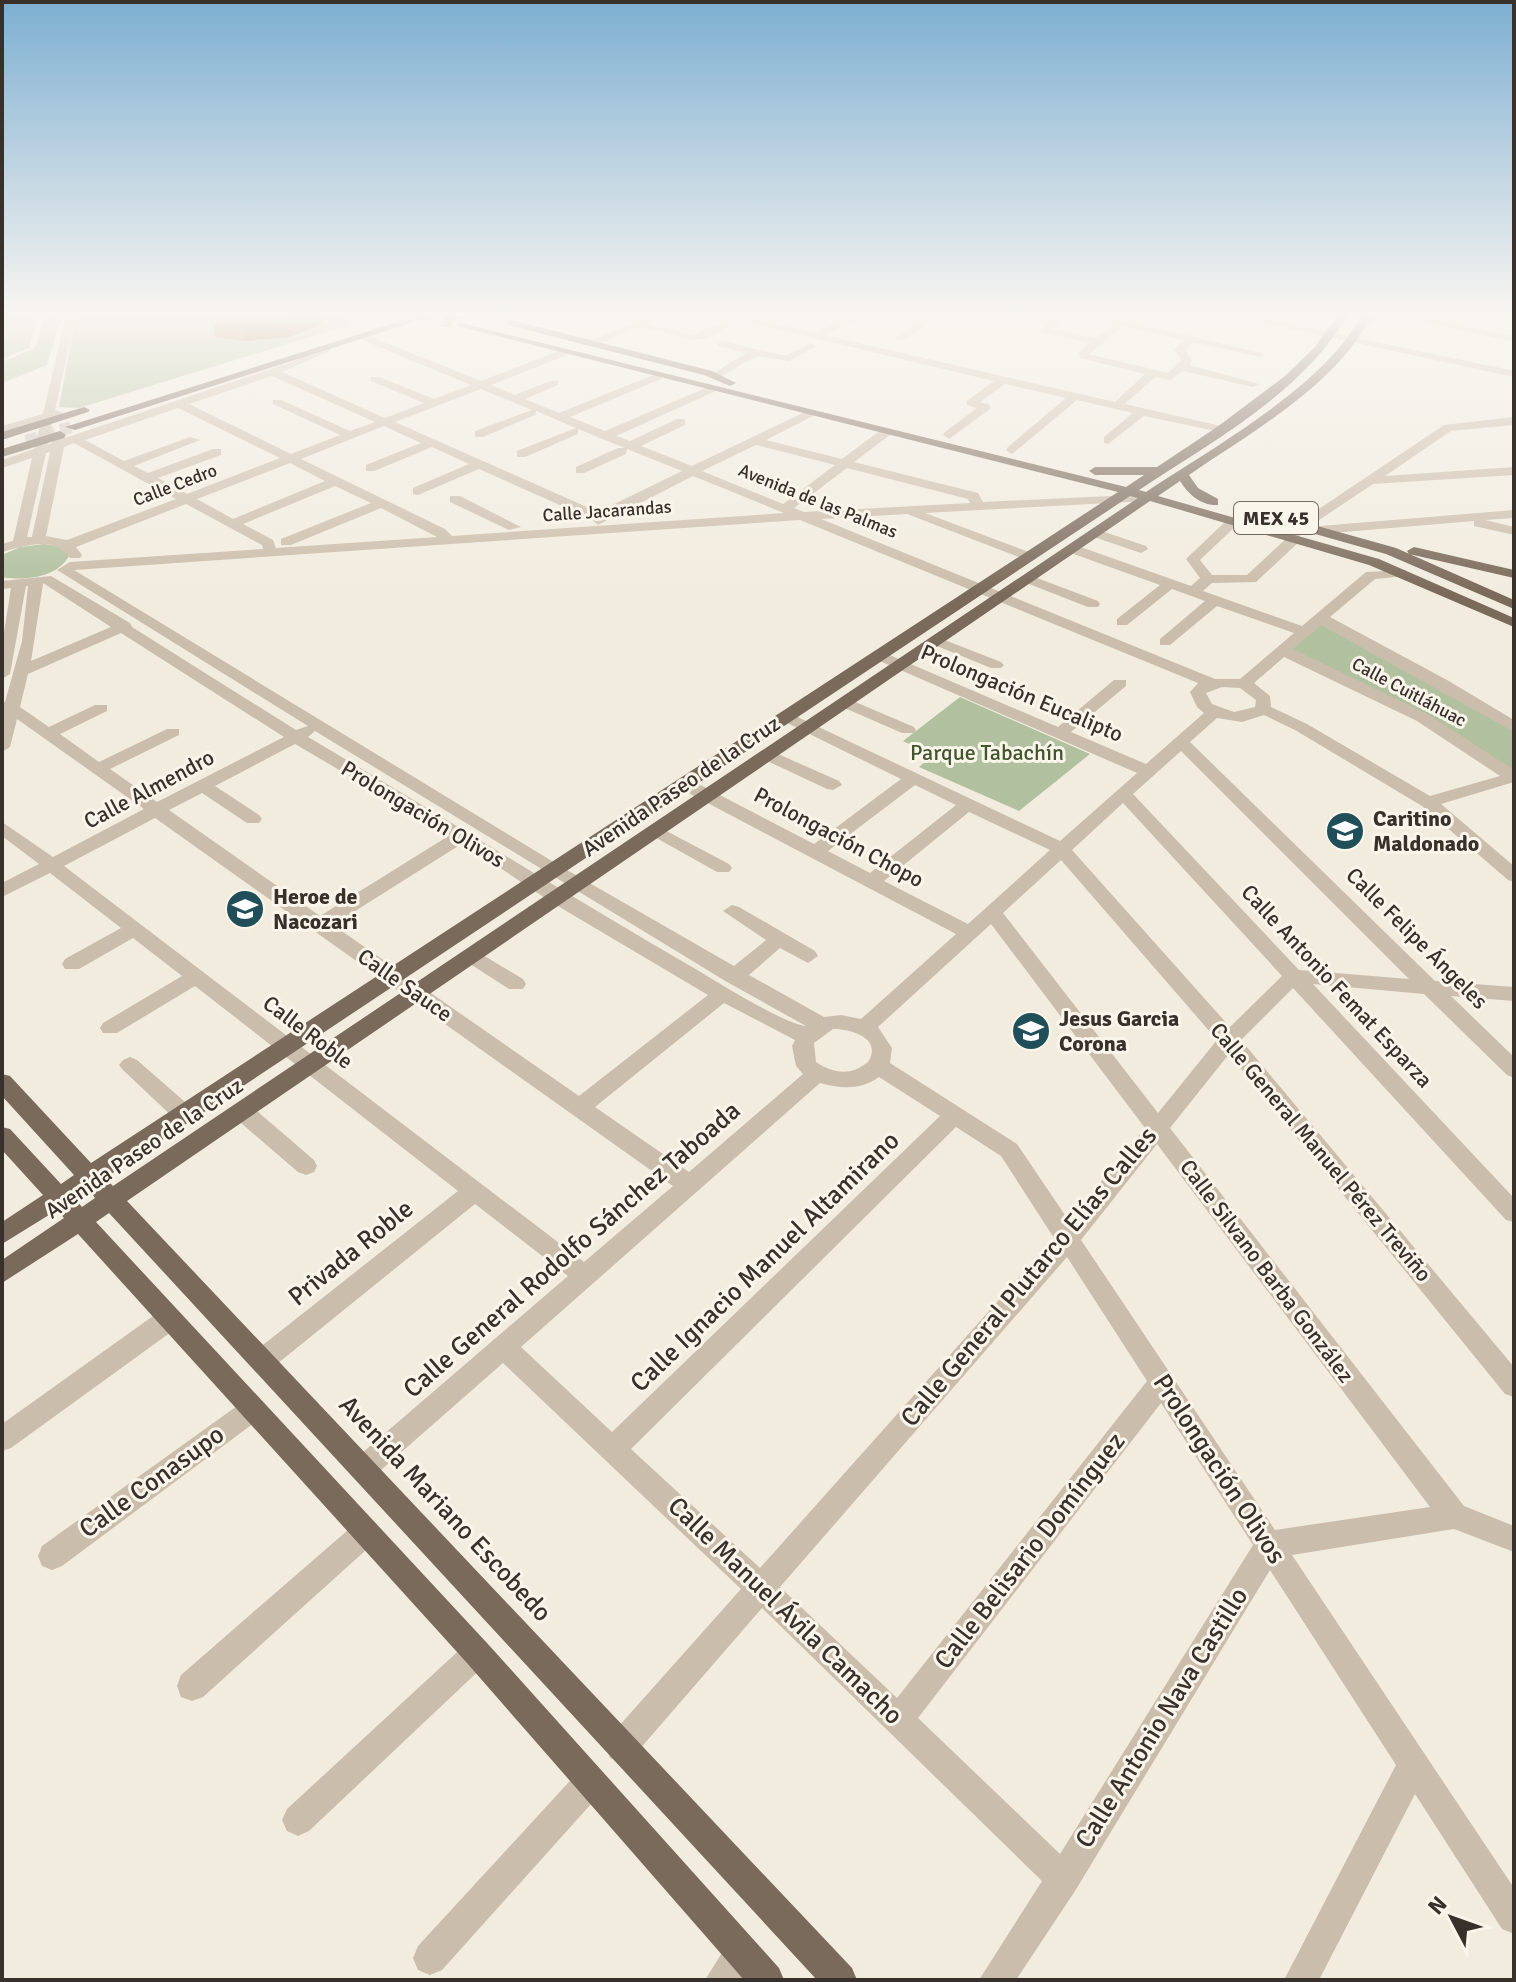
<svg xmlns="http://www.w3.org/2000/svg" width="1516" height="1982" font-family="Signika,sans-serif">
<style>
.green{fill:#b1c19f}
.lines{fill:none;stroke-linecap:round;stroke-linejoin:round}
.major-tunnel{stroke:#cdc6bb;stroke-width:12;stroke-dasharray:12 6;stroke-linecap:butt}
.minor{fill:#cbbdab;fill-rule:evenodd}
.major{fill:#7a6a5b;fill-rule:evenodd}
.wall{fill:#a86741}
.shaded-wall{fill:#885435}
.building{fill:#c3784c;stroke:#885435;stroke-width:2}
.labels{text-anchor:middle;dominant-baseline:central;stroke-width:6;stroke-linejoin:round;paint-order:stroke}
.far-street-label{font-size:18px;fill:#38302a;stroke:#faf5eb}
.shield{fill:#faf5eb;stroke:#726b64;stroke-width:2}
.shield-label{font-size:20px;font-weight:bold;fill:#38302a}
.street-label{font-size:22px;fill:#38302a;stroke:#faf5eb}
.park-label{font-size:22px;fill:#42562e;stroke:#faf5eb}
.poi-label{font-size:22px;font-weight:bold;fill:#38302a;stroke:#faf5eb;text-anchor:start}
.near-street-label{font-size:26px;fill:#38302a;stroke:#faf5eb}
</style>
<rect width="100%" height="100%" fill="#f2ecdf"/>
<path class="green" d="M 2,315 L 49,315 L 38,317 L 29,348 L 2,359 Z
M 62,315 L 47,365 L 2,383 L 2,362 L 35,348 L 44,318 Z
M 76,315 L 348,315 L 349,325 L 79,408 L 59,407 Z
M 44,544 L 63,547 L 69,556 C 57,578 24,581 2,577 L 2,555 L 20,547 Z
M 1318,617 L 1514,727 L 1514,777 L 1481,754 L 1282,650 Z
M 960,697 L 1090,754 L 1019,811 L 919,767 L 933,755 L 903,741 Z"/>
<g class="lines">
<path class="major-tunnel" d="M 425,315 L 461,324
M 26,441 L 71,427"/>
<path class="minor" d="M 66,315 L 76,315 L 55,410 L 64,413 L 53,418 L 48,444 L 52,443 L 56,432 L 64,432 L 65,438 L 292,362 L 326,346 L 331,349 L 330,351 L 282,372 L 385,418 L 424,403 L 371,381 L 371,377 L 379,377 L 434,399 L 471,385 L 360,339 L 360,335 L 364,334 L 481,381 L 559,351 L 567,351 L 567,355 L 491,385 L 515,395 L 550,381 L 558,381 L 558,385 L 525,399 L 559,413 L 653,375 L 661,375 L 661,379 L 570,417 L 605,431 L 708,387 L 716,387 L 716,391 L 616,436 L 630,441 L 677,419 L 685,419 L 685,425 L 641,446 L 692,466 L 811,409 L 815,411 L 815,415 L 766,440 L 842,459 L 882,429 L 890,429 L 890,435 L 854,462 L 978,493 L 983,502 L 1152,494 L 1152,500 L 1147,501 L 925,513 L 1034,554 L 1034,560 L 1029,561 L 907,514 L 821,519 L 1215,679 L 1240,679 L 1294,633 L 1217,606 L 1170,645 L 1160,645 L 1160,639 L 1205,601 L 1172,589 L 1127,625 L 1117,625 L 1117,619 L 1160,585 L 1068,552 L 1068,546 L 1078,546 L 1191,586 L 1200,578 L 1186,559 L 1229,518 L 1241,521 L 1200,560 L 1212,575 L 1247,575 L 1290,535 L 1300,535 L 1300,541 L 1256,582 L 1212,583 L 1203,591 L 1302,626 L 1366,572 L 1406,570 L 1406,576 L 1375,579 L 1330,617 L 1447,680 L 1514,720 L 1514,732 L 1321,625 L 1293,649 L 1429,715 L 1514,770 L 1514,782 L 1441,804 L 1514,866 L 1514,882 L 1508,880 L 1422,806 L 1295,730 L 1264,715 L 1242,722 L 1217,718 L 1190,742 L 1435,981 L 1514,987 L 1514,1001 L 1451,996 L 1514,1057 L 1514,1078 L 1507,1075 L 1424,994 L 1313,984 L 1514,1198 L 1514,1222 L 1506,1220 L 1293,988 L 1241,1040 L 1514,1367 L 1514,1397 L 1505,1394 L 1229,1054 L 1170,1128 L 1464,1506 L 1514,1526 L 1514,1552 L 1454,1529 L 1292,1555 L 1514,1888 L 1514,1934 L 1502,1929 L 1415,1794 L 1319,1980 L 1284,1980 L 1396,1765 L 1270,1570 L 1075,1891 L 1016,1980 L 979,1980 L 1042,1881 L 762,1608 L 632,1758 L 621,1762 L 610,1758 L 606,1747 L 610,1736 L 741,1589 L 503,1363 L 373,1477 L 364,1481 L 355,1477 L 351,1468 L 355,1459 L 568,1276 L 475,1204 L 272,1368 L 263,1371 L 254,1368 L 250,1360 L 254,1352 L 458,1191 L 195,986 L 117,1033 L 103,1033 L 100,1028 L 103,1023 L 182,976 L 133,938 L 79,969 L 65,969 L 62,964 L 65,959 L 121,928 L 50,873 L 2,897 L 2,883 L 39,864 L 2,836 L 2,822 L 53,857 L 144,809 L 17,719 L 10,747 L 2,752 L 2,702 L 5,702 L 22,641 L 28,586 L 26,586 L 10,674 L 2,679 L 2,645 L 11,588 L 2,589 L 2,581 L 51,576 L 130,623 L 132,627 L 296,730 L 308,726 L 57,570 L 70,562 L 263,549 L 262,545 L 186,504 L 76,547 L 82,555 L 80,558 L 70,558 C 54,535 25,546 2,552 L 2,544 L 13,541 L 32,458 L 2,468 L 2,460 L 34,449 L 41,422 L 2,434 L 2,426 L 43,414 ZM 272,376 L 375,422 L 350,431 L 281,400 L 273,400 L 273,404 L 340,435 L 291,454 L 189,404 ZM 481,389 L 532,410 L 475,431 L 475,437 L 483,437 L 535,415 L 536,411 L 576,428 L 517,451 L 517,457 L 525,457 L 578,434 L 578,429 L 625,448 L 618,448 L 576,467 L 576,473 L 584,473 L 626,454 L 627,449 L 682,471 L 598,512 L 395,422 ZM 178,408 L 280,458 L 187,494 L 158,478 L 221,455 L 221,449 L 213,449 L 148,473 L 134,466 L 200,440 L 190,437 L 124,461 L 85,440 ZM 384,426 L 421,443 L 366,465 L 366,471 L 374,471 L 432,447 L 469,464 L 413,488 L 413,494 L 418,495 L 479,469 L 591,519 L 598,525 L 693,476 L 784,513 L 452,536 L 445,529 L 301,459 ZM 74,443 L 176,499 L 67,540 L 46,536 L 64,447 ZM 756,445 L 835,465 L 783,504 L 702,471 ZM 50,452 L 32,537 L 27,537 L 46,453 ZM 290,463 L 325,481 L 233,519 L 197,499 ZM 847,468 L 968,499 L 970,503 L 804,512 L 794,508 ZM 335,486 L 371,503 L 281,539 L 281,545 L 291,545 L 381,508 L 437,537 L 276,548 L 273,540 L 243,524 ZM 800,520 L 1198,683 L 1190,692 L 1197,707 L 1204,713 L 1146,764 L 1071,732 L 1126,686 L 1126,680 L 1114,680 L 1058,727 L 885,653 L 875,653 L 875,659 L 1137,773 L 1060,841 L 787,712 L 781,714 L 781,720 L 901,779 L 814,844 L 691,780 L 679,780 L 676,784 L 679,788 L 956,934 L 861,1019 L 841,1015 L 824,1017 L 749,975 L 780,948 L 808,963 L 818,956 L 815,951 L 739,907 L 732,905 L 723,911 L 766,940 L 734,966 L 560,866 L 74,570 ZM 43,584 L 43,583 L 111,627 L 31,661 ZM 121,633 L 284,737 L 157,802 L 110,769 L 179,735 L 179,729 L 167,729 L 99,762 L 60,734 L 107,711 L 107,705 L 95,705 L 49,727 L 20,707 L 28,674 ZM 1284,657 L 1417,721 L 1500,776 L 1430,796 L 1307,724 L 1271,707 L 1270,696 L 1254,683 ZM 1222,687 L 1240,688 L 1256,700 L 1255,707 L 1234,712 L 1212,704 L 1206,693 ZM 315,731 L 727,982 L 806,1026 C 787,1025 720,984 699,971 C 567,895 439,814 308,737 ZM 295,744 L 450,835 L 320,916 L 169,810 L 202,793 L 247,823 L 259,823 L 262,819 L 259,815 L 215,786 ZM 1181,751 L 1409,979 L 1299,970 L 1133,794 ZM 915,785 L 956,805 L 870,873 L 828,851 ZM 1123,803 L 1282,976 L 1230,1027 L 1072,850 ZM 969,812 L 1050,850 L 968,924 L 884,881 ZM 155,818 L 673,1186 L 584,1262 L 64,866 ZM 463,843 L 551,902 L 708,995 L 579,1096 L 333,925 ZM 1061,860 L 1217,1040 L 1158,1113 L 1003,913 ZM 991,924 L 1145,1128 L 1069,1221 L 1017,1144 L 890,1063 L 892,1048 L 878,1027 ZM 724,1003 L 795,1040 L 792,1046 L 796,1066 L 803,1074 L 689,1172 L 595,1107 ZM 833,1029 C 851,1029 883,1038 868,1062 C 851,1076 834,1074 816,1062 L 814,1043 ZM 879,1077 L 940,1116 L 612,1432 L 521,1347 L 820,1083 C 841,1089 861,1090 879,1077 ZM 956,1127 L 1001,1156 L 1054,1238 L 760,1568 L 631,1449 ZM 1157,1144 L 1430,1507 L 1275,1530 L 1081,1240 ZM 1067,1257 L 1147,1381 L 897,1698 L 780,1587 ZM 1161,1403 L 1253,1545 L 1060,1854 L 918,1718 Z
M 654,315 L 669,315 L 649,324 L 692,335 L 726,322 L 731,325 C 688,356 678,328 640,328 C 623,328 601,351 586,342 Z
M 718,315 L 737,315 L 813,333 L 847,317 L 891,315 L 877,321 L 849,323 L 824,335 L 1115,402 L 1145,374 L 1080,358 L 1079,352 L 1089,343 L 1041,332 L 1041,328 L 1057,315 L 1068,315 L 1053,329 L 1095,338 L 1114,324 L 1082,315 L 1101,315 L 1265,354 L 1260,357 L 1193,342 L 1185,350 L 1192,361 L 1189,365 L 1259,384 L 1253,387 L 1183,371 L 1170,380 L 1155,377 L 1125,404 L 1225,427 L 1225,433 L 1144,416 L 1108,444 L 1104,443 L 1104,437 L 1133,413 L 1077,400 L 1012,454 L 1006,450 L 1008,447 L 1066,398 L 1005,384 L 980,402 L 990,405 L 990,409 L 949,439 L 943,435 L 945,432 L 977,408 L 967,405 L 967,401 L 994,381 ZM 1124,326 L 1183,340 L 1174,349 L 1181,360 L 1168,373 L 1089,354 Z
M 927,315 L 983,315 L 970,323 L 935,319 L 904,340 L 896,340 L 896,336 Z
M 1227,315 L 1247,315 L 1514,371 L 1514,377 Z
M 1369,315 L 1381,315 L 1366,327 L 1358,327 L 1358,323 Z
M 1392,315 L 1413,315 L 1514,336 L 1514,342 Z
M 722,341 L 780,355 L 787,355 L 811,343 L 816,346 L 789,361 L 757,356 L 716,379 L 712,378 L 712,374 L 746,353 L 718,346 L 717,344 Z
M 1514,417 L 1514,425 L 1451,431 L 1385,476 L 1514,467 L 1514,475 L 1373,484 L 1307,528 L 1295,525 L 1444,425 Z
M 450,496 L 460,496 L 521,527 L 509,530 L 450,502 Z
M 1514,510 L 1514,518 L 1485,520 L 1514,527 L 1514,535 L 1474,526 L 1474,521 L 1320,534 L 1313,530 L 1320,526 Z
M 1096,529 L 1146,546 L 1148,549 L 1141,553 L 1091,536 L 1089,533 Z
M 1029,575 L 1098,601 L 1100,604 L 1098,607 L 1088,607 L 1024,582 L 1022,579 Z
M 937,637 L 1001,662 L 1004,665 L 1001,668 L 991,668 L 932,644 L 932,638 Z
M 846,698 L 914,727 L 916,730 L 914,733 L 902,733 L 840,706 L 838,703 Z
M 769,750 L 839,781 L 842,785 L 833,790 L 827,789 L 763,759 L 761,755 L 763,751 Z
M 657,826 L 729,864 L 732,868 L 729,872 L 717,872 L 651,835 L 648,831 L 651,827 Z
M 471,948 L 523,979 L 526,984 L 523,989 L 509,989 L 464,960 L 461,955 Z
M 130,1057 L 137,1060 L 192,1108 L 195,1114 L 192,1120 L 184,1122 L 176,1120 L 123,1070 L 119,1065 L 123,1060 Z
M 242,1103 L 250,1105 L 314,1160 L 317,1166 L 314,1172 L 306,1175 L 298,1172 L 234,1117 L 231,1111 L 234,1105 Z
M 169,1308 L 178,1311 L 181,1319 L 178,1327 L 11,1448 L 2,1451 L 2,1424 L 160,1311 Z
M 253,1397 L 262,1401 L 266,1409 L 262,1417 L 62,1566 L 52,1570 L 42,1566 L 38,1556 L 42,1546 L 244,1401 Z
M 366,1519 L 376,1523 L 380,1532 L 376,1541 L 203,1697 L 192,1701 L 181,1697 L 177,1686 L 181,1675 L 356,1523 Z
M 477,1638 L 487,1643 L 492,1653 L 487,1663 L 309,1831 L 298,1836 L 287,1831 L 282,1820 L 287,1809 L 467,1643 Z
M 590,1766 L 601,1771 L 606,1782 L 601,1793 L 442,1970 L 430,1975 L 418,1970 L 413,1958 L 418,1946 L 579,1771 Z
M 742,1935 L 754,1940 L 759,1952 L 743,1980 L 705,1980 L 730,1940 Z"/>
<path class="major" d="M 420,315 L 436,315 L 75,430 L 65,427 Z
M 451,315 L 471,315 L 452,321 L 450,327 L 442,327 L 444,317 Z
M 1338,315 L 1348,315 C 1301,394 1213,441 1139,490 L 1146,492 C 1209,450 1328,384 1361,315 L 1371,315 C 1340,383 1250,433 1189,475 L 1198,488 L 1218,499 L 1218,505 C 1201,506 1188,494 1180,481 L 1158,496 L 1379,559 L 1514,618 L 1514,627 L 1369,565 L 1150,501 L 127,1201 L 852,1968 L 857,1980 L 817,1980 L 109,1213 L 96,1222 L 487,1643 L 779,1968 L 784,1980 L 744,1980 L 467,1663 L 78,1234 L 2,1283 L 2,1260 L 64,1218 L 57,1210 L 2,1244 L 2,1222 L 43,1195 L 2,1150 L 2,1127 L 10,1129 L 61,1184 L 74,1175 L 2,1096 L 2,1074 L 10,1076 L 91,1163 L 1118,492 L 457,326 L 457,322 L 1126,487 L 1144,475 L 1095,475 L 1089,471 L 1095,467 L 1157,467 L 1217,427 L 1285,376 L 1315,347 ZM 1130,496 L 1138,498 L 113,1186 L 105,1178 ZM 88,1189 L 95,1198 L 82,1207 L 74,1198 Z
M 511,320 L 712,371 L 736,383 L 730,386 L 704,375 L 507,325 L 507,321 Z
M 84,407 L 90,410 L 88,412 L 2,440 L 2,432 Z
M 60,431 L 66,435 L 64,438 L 2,457 L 2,449 Z
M 1253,508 L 1396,548 L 1514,600 L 1514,609 L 1386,554 L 1248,515 L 1248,509 Z
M 1414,547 L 1514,570 L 1514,578 L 1409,554 L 1407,551 Z"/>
</g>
<path class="wall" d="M 211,315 L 320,315 L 322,324 L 289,337 L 244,341 L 215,337 Z"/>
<path class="shaded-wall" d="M 304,315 L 320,315 L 322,324 L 289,337 L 244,341 L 241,326 Z"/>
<path class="building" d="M 211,315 L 304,315 L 286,322 L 241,326 L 212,323 Z"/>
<linearGradient id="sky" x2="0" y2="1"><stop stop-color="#7dafd1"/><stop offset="0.53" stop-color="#f9f6f1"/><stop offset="1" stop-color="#f9f6f1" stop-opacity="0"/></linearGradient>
<rect width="1516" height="593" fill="url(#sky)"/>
<defs>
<g id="school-disc" transform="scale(2)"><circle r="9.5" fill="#204e59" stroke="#faf5eb"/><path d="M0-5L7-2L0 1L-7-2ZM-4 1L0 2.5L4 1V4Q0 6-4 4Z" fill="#fff"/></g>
</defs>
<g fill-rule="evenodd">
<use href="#school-disc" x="1345" y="831"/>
<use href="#school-disc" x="245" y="909"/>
<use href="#school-disc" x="1031" y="1031"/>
</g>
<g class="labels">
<g class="far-street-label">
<text transform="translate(175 485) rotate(-21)">Calle Cedro</text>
<text transform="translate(818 501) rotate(22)">Avenida de las Palmas</text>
<text transform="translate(607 511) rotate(-4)">Calle Jacarandas</text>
<text transform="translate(1409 692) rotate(28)">Calle Cuitláhuac</text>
</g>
<rect class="shield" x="1234" y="502" width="84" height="32" rx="6"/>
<g class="shield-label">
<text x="1276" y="518">MEX 45</text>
</g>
<g class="street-label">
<text transform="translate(1022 693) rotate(23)">Prolongación Eucalipto</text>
<text transform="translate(681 786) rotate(-34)">Avenida Paseo de la Cruz</text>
<text transform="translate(149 789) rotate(-28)">Calle Almendro</text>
<text transform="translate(423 814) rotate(31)">Prolongación Olivos</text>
<text transform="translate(839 837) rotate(28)">Prolongación Chopo</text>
<text transform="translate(1417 938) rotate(45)">Calle Felipe Ángeles</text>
<text transform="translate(405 985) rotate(35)">Calle Sauce</text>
<text transform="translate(1337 986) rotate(47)">Calle Antonio Femat Esparza</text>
<text transform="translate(308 1032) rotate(37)">Calle Roble</text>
<text transform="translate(144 1148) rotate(-34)">Avenida Paseo de la Cruz</text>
<text transform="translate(1321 1152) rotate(50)">Calle General Manuel Pérez Treviño</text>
<text transform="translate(1267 1271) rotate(53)">Calle Silvano Barba González</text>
</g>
<g class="park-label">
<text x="987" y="752">Parque Tabachín</text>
</g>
<g class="poi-label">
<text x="1373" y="818">Caritino<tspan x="1373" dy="25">Maldonado</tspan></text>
<text x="273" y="896">Heroe de<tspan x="273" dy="25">Nacozari</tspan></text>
<text x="1059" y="1018">Jesus Garcia<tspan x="1059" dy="25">Corona</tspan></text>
</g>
<g class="near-street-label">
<text transform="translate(572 1250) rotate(-41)">Calle General Rodolfo Sánchez Taboada</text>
<text transform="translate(351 1253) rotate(-39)">Privada Roble</text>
<text transform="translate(765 1262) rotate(-44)">Calle Ignacio Manuel Altamirano</text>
<text transform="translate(1029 1277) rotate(-50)">Calle General Plutarco Elías Calles</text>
<text transform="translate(1219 1469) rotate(57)">Prolongación Olivos</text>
<text transform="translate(152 1482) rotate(-36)">Calle Conasupo</text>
<text transform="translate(445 1509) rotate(47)">Avenida Mariano Escobedo</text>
<text transform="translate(1030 1551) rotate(-52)">Calle Belisario Domínguez</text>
<text transform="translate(785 1611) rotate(44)">Calle Manuel Ávila Camacho</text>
<text transform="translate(1162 1718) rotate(-58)">Calle Antonio Nava Castillo</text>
</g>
</g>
<rect width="1516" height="1982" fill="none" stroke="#38302a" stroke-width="8"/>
<g transform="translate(1452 1918) rotate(311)" stroke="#faf5eb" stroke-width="6" paint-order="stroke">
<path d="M0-6L14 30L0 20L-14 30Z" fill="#38302a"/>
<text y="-12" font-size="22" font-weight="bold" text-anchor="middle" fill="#38302a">N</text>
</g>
</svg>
